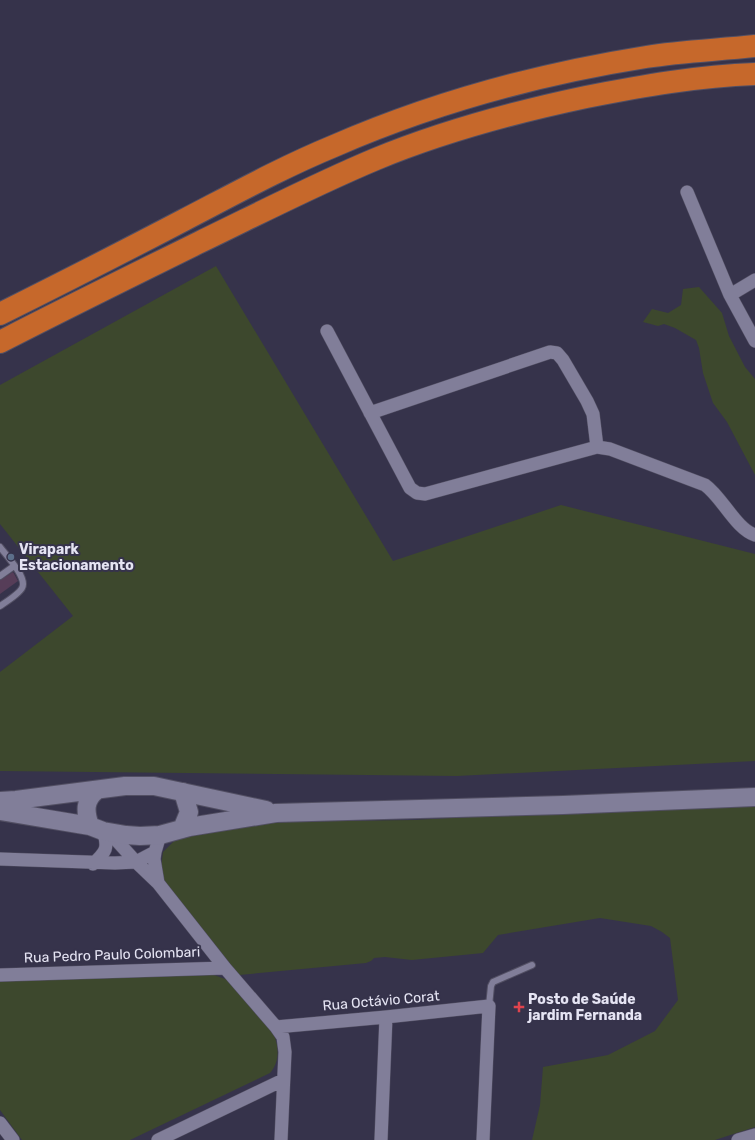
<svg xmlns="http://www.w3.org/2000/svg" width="755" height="1140" font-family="Rubik,sans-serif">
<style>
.green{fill:#3d482d}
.building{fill:#563d58}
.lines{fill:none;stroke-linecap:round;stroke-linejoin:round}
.service-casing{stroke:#524f63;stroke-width:8}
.minor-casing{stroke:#524f63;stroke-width:14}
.secondary-casing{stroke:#524f63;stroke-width:20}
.motorway-casing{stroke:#524f63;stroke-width:24}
.service{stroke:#817e99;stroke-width:6}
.minor{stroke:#817e99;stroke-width:13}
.secondary{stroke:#817e99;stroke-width:18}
.motorway{stroke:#c6682b;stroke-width:22}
.service-dot{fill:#5c6f8a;stroke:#36334b;stroke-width:1.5}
.health-dot{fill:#e0444e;stroke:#36334b;stroke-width:1.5}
.labels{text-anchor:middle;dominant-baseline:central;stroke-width:4;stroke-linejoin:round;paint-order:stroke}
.poi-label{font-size:14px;font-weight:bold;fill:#e5e4f3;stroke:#36334b;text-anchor:start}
.street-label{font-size:14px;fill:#e5e4f3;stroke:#36334b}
</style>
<rect width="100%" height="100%" fill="#36334b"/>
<path class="green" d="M 216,266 L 393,561 L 561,505 L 755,554 L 755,761 L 457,776 L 0,771 L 0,672 L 73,616 L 0,524 L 0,385 Z
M 699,287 L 722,313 L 729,336 L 745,367 L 755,379 L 755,475 L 727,422 L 713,403 L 703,373 L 699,348 L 696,340 L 675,328 L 664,324 L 658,326 L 643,322 L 652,309 L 668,313 L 681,305 L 683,289 Z
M 755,801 L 755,1127 L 715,1140 L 532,1140 L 540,1105 L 543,1067 L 608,1055 L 655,1031 L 678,1000 L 670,938 L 662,932 L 651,926 L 600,918 L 498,935 L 483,953 L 412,960 L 385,957 L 374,958 L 371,961 L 366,963 L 239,975 L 160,875 L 163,852 L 177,838 L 266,822 L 414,820 Z
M 208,975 L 214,975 L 228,980 L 271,1029 C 279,1043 281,1061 270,1073 L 130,1140 L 22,1140 L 0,1110 L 0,981 Z"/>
<path class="building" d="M 13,572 L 18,581 L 0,594 L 0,580 Z"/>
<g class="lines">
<g class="service-casing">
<path id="service" d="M 0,547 C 6,555 28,578 22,588 C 19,594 6,602 0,606
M 0,576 L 14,566
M 489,1006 L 491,986 L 493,982 L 532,965"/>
</g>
<g class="minor-casing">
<path id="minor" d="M 687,192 L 730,295 L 755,341
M 730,295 L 755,280
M 327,331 L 410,488 L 417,493 L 425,494 L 597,447 L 610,449 L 705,485 C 722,497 736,529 755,535
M 370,413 L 550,352 L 557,353 L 563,360 L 587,401 L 593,414 L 597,447
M 109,832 L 136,862 L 158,883 L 225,968 L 276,1027 L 283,1037 L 285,1052 L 281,1140
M 155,852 L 154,859 L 158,883
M 0,859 L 115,863 L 136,862 L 155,852 L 160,835
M 93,864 C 106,852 109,848 103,831
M 0,975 L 225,968
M 276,1027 L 386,1017 L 489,1006 L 483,1140
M 0,1123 L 13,1140
M 158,1140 L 283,1080
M 381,1140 L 386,1017
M 738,1140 L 755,1135"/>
</g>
<g class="secondary-casing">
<path id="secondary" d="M 0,801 L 16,800 L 125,786 L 154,786 L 266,810
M 0,811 L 90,826 L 103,831 L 126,835 L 140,836 L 160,835 L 189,827 L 276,813 L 563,805 L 755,797
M 90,826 C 85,812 84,800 97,790
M 182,829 L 189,812 L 183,792"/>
</g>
<g class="motorway-casing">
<path id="motorway" d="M 0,314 C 62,283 123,252 184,220 C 234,194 283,167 334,146 C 433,103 539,74 646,57 C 682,51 719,50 755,46
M 0,342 C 66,308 133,275 200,242 C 258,214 316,184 376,159 C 444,131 515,112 586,97 C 642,86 698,76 755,74"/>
</g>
<use href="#service" class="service"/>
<use href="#minor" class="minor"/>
<use href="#secondary" class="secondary"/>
<use href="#motorway" class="motorway"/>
</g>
<circle class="service-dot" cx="11" cy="557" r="4"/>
<path class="health-dot" d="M517 1001h4v4h4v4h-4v4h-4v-4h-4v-4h4z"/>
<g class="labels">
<g class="poi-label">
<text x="19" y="549">Virapark<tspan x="19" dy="16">Estacionamento</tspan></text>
<text x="528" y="999">Posto de Saúde<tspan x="528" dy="16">jardim Fernanda</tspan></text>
</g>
<g class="street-label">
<text transform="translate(112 955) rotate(-2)">Rua Pedro Paulo Colombari</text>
<text transform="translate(381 1001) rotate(-5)">Rua Octávio Corat</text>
</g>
</g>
</svg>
